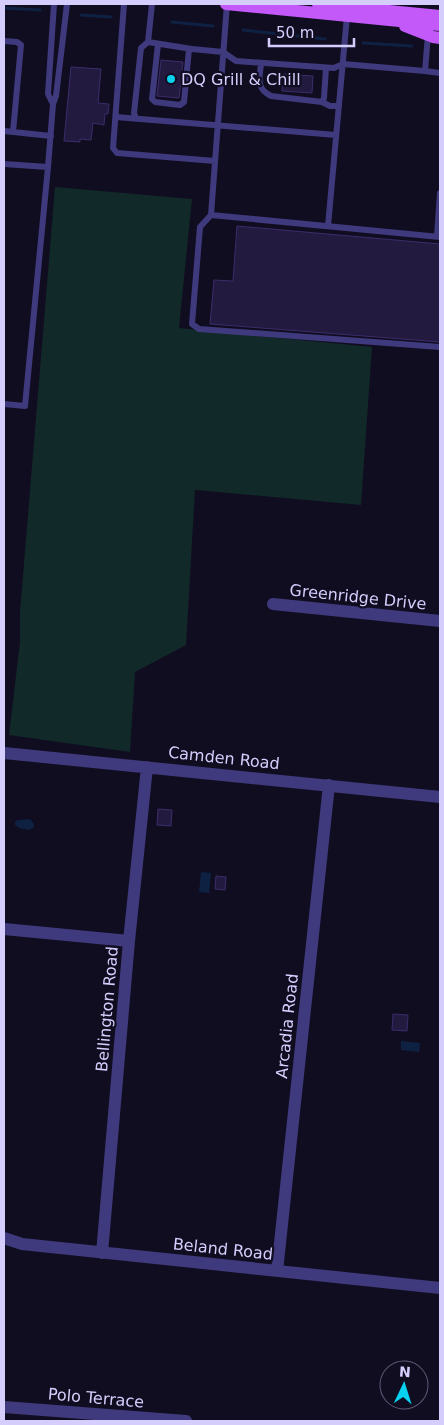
<svg xmlns="http://www.w3.org/2000/svg" width="444" height="1425" font-family="'DejaVu Sans',sans-serif">
<style>
.green{fill:#112929}
.water{fill:#0e2143}
.lines{fill:none;stroke-linecap:round;stroke-linejoin:round}
.stream{stroke:#0e2143;stroke-width:3}
.building{fill:#231a40;stroke:#3b2d6b}
.service{stroke:#3f3a7d;stroke-width:6}
.minor{stroke:#3f3a7d;stroke-width:12}
.primary{stroke:#c359f9;stroke-width:12}
.poi-dot{fill:#08d0ef;stroke:#110d20;stroke-width:2}
.labels{text-anchor:middle;dominant-baseline:central;stroke-width:4.5;stroke-linejoin:round;paint-order:stroke}
.poi-label{font-size:16px;fill:#d5cefd;stroke:#110d20;text-anchor:start}
.street-label{font-size:16px;fill:#d5cefd;stroke:#110d20}
</style>
<rect width="100%" height="100%" fill="#110d20"/>
<path class="green" d="M 55,187 L 192,199 L 179,328 L 372,347 L 361,505 L 195,490 L 186,645 L 135,672 L 130,752 L 9,735 L 20,642 L 20,612 Z"/>
<path class="water" d="M 30,819 L 34,824 L 34,827 L 29,830 L 19,828 L 15,825 L 15,822 L 18,820 Z
M 201,872 L 211,873 L 209,893 L 199,892 Z
M 401,1041 L 420,1043 L 419,1052 L 401,1050 Z"/>
<g class="lines">
<path class="stream" d="M 4,8 L 40,10
M 81,15 L 111,17
M 172,22 L 213,26
M 243,30 L 325,39
M 363,43 L 412,46"/>
</g>
<path class="building" d="M 161,60 L 183,62 L 179,98 L 157,96 Z
M 71,67 L 101,69 L 98,103 L 109,104 L 108,114 L 105,114 L 104,125 L 93,123 L 91,140 L 80,139 L 80,142 L 64,141 Z
M 283,74 L 313,76 L 312,93 L 282,91 Z
M 237,226 L 440,244 L 440,342 L 210,324 L 214,280 L 233,281 Z
M 158,809 L 172,810 L 171,826 L 157,825 Z
M 216,876 L 226,877 L 225,890 L 215,889 Z
M 393,1014 L 408,1015 L 407,1031 L 392,1030 Z"/>
<g class="lines">
<path class="service" d="M 124,4 L 113,148 L 117,153 L 215,161
M 152,4 L 148,42 L 192,49 L 223,52 L 236,61 L 334,68 L 343,64 L 425,71
M 227,4 L 211,215 L 440,237
M 428,35 L 425,71 L 440,73
M 4,41 L 17,42 L 21,45 L 13,132
M 158,44 L 152,99 L 155,102 L 180,105 L 184,102 L 189,49
M 261,63 C 260,78 255,88 271,96 L 322,102 L 324,98 L 326,68
M 322,102 L 330,106 L 339,106
M 53,104 L 48,94 L 54,4
M 116,117 L 336,135
M 136,119 L 134,113 L 141,48 L 148,42
M 4,131 L 51,136
M 4,164 L 48,167 L 25,406 L 4,404
M 48,167 L 53,104 L 56,96 L 67,4
M 211,215 L 200,227 L 192,324 L 199,329 L 440,347
M 328,226 L 347,16
M 437,236 L 440,193"/>
<path class="minor" d="M 273,604 L 440,621
M 4,753 L 440,797
M 4,929 L 129,941
M 4,1238 L 22,1244 L 440,1288
M 102,1253 L 129,941 L 147,767
M 277,1271 L 329,785
M 4,1407 L 186,1421"/>
<path class="primary" d="M 226,4 L 440,25
M 318,4 L 440,16
M 405,26 L 433,37 L 440,38"/>
</g>
<circle class="poi-dot" cx="171" cy="79" r="5"/>
<g class="labels">
<g class="poi-label">
<text x="181" y="79">DQ Grill &amp; Chill</text>
</g>
<g class="street-label">
<text transform="translate(358 597) rotate(6)">Greenridge Drive</text>
<text transform="translate(224 758) rotate(6)">Camden Road</text>
<text transform="translate(107 1009) rotate(-85)">Bellington Road</text>
<text transform="translate(287 1026) rotate(-84)">Arcadia Road</text>
<text transform="translate(223 1249) rotate(6)">Beland Road</text>
<text transform="translate(96 1398) rotate(5)">Polo Terrace</text>
</g>
</g>
<rect width="444" height="1425" fill="none" stroke="#d5cefd" stroke-width="10"/>
<g transform="translate(404 1385) rotate(4)"><circle r="24" fill="#110d20" stroke="#5f5a78"/>
<path d="M0-4L9 19L0 12L-9 19Z" fill="#08d0ef"/>
<text y="-8" font-size="14" font-weight="bold" text-anchor="middle" fill="#d5cefd">N</text>
</g>
<path d="M269 38v8h85v-8" fill="none" stroke="#d5cefd" stroke-width="2.5"/>
<text x="276" y="38" font-size="15" fill="#d5cefd" stroke="#110d20" stroke-width="4" paint-order="stroke">50 m</text>
</svg>
